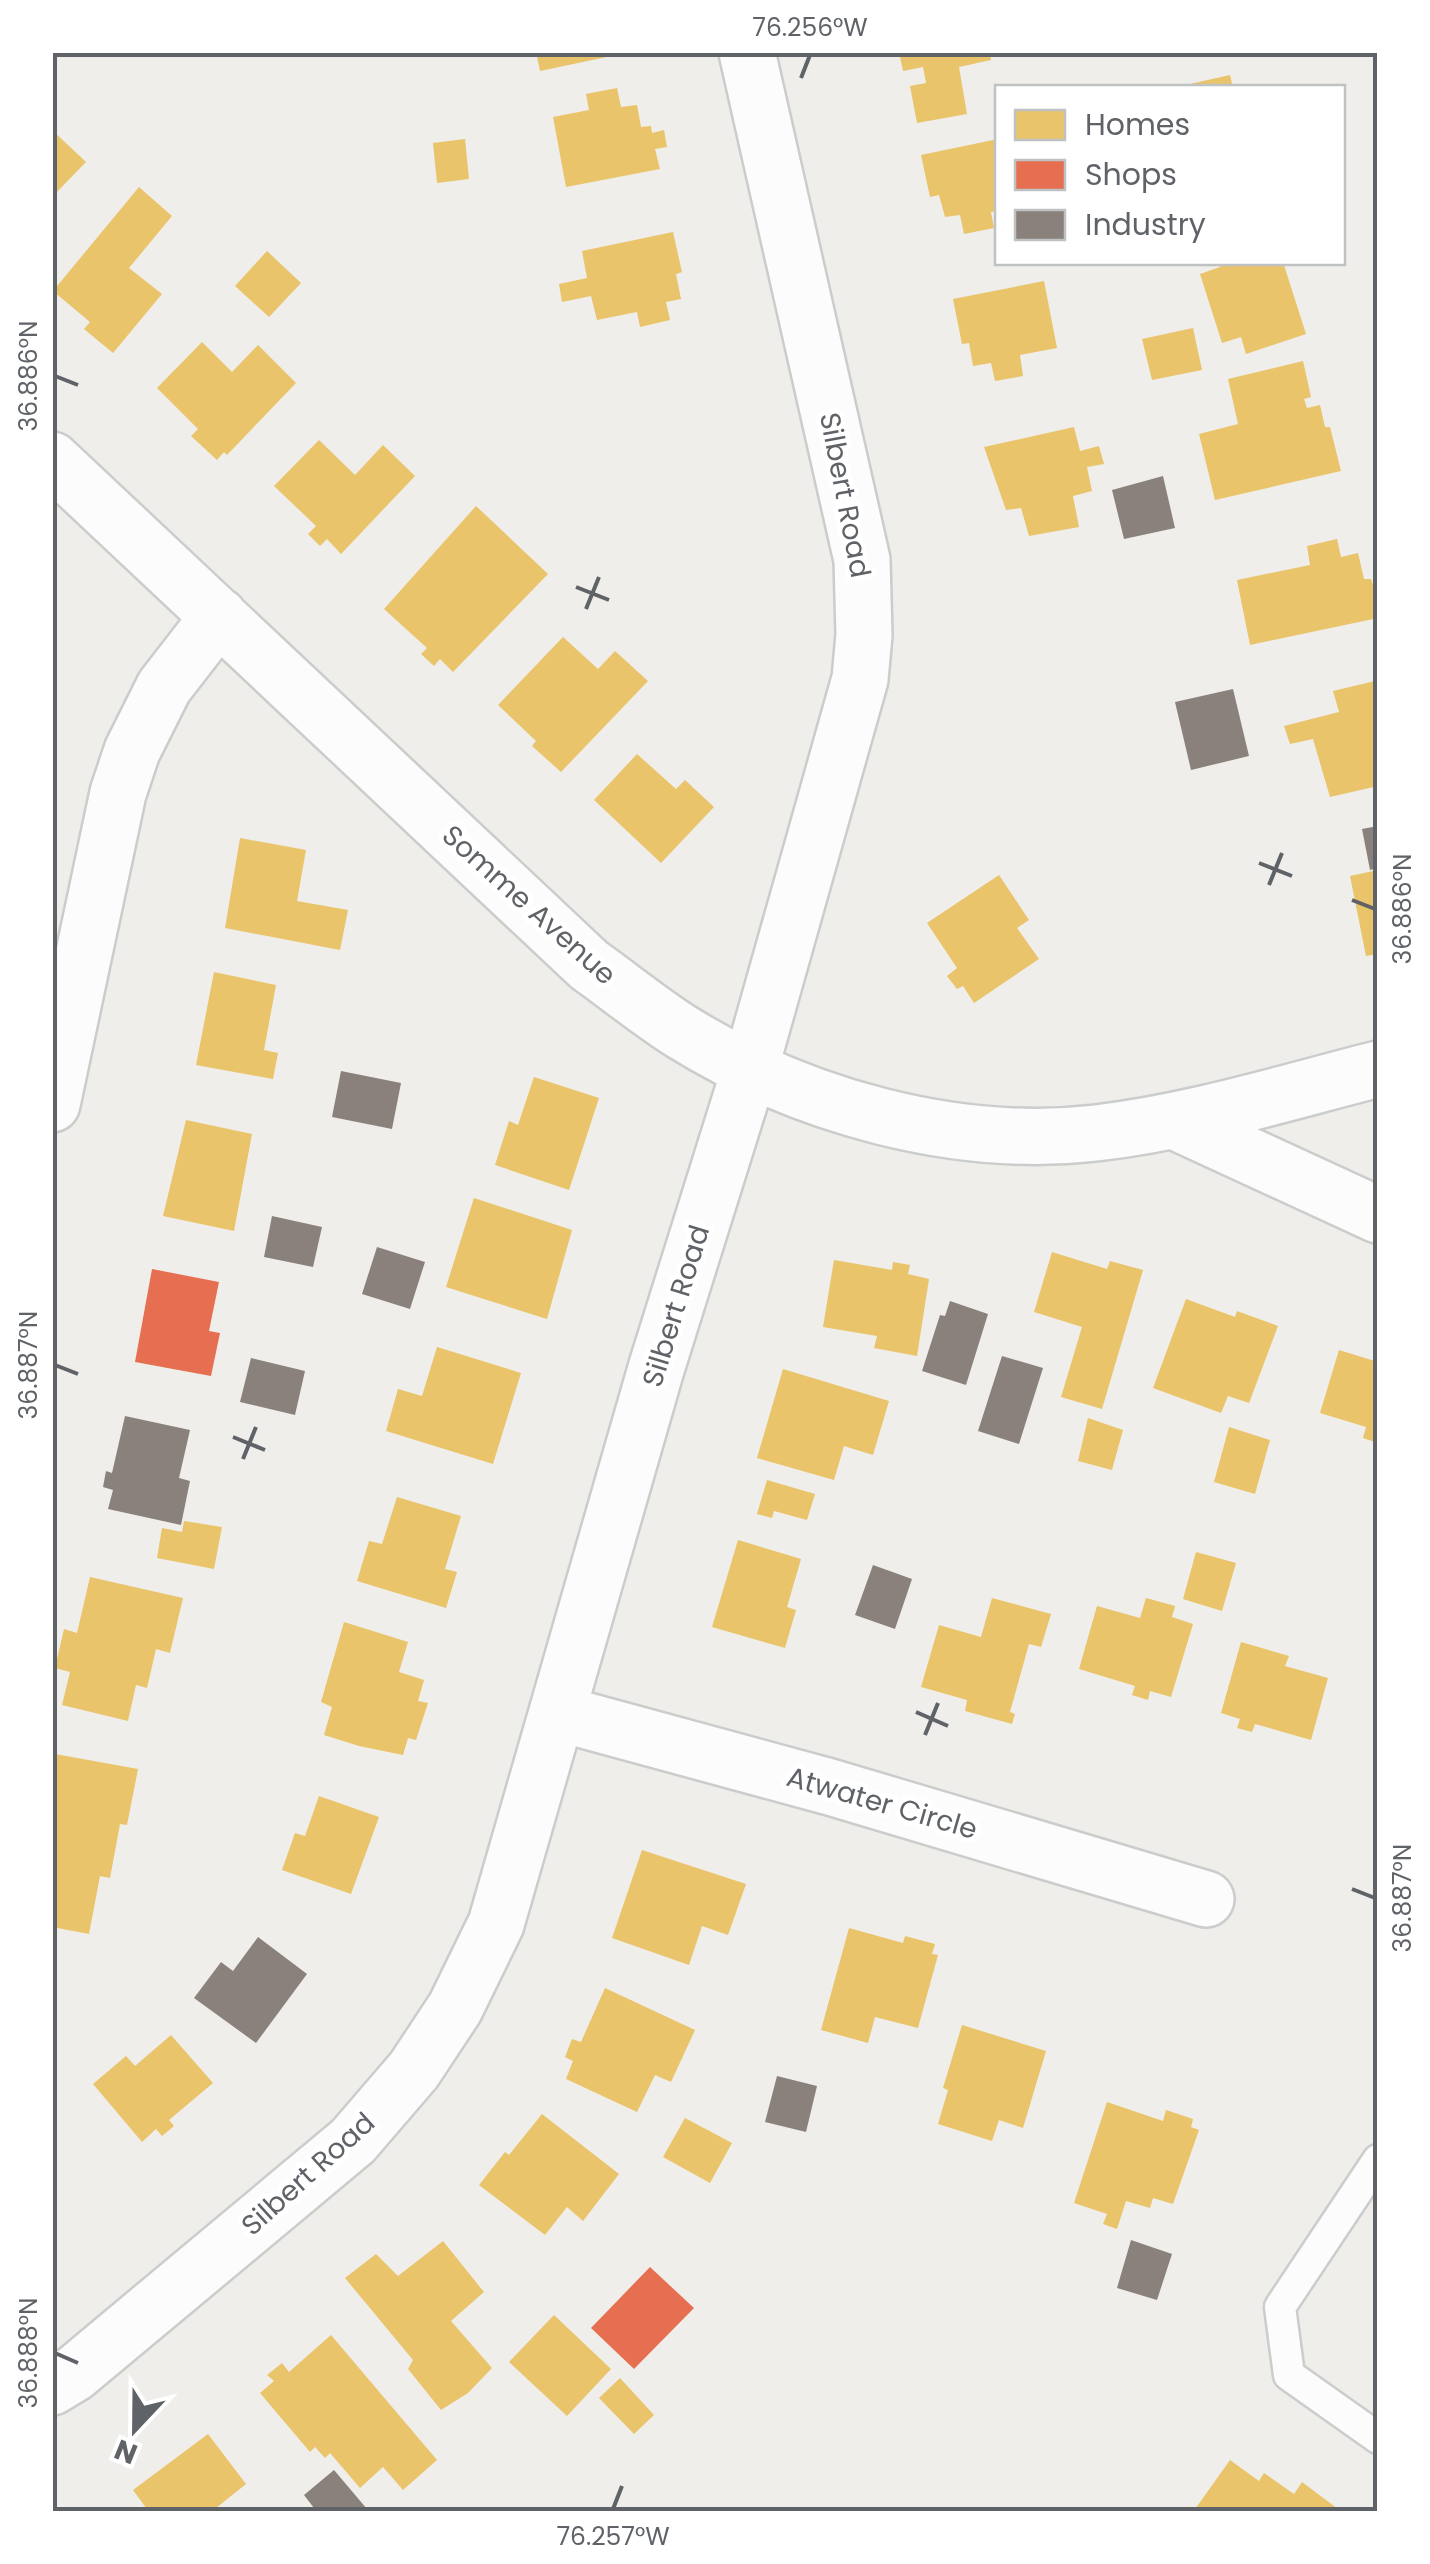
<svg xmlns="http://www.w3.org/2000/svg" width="1430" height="2564" font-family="Poppins,sans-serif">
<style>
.homes{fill:#e9c46a}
.shops{fill:#e76f51}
.industry{fill:#8a817c}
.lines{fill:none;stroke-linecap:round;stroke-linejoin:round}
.lane-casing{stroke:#cbcccc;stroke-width:35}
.street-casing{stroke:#cbcccc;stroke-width:60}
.lane{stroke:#fdfcfc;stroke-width:30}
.street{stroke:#fdfcfc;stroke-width:55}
.ticks{fill:none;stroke:#5f6368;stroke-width:4}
.labels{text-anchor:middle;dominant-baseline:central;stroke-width:10;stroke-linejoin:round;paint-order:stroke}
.street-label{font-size:28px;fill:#5f6368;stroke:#fff}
.neatline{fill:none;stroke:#5f6368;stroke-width:4}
.ticks-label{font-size:25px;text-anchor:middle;fill:#5f6368}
</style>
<rect width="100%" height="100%" fill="#efeeea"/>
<path class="homes" d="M 536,52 L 621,52 L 621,54 L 540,71 Z
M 899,52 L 990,52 L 991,60 L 959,67 L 967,114 L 917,123 L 910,86 L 926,83 L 923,67 L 903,71 Z
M 1230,75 L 1233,88 L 1181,88 L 1181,86 Z
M 617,88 L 621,107 L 637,105 L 641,127 L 651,126 L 652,133 L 664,130 L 667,147 L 655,149 L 660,169 L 566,187 L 553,117 L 589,110 L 586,94 Z
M 52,130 L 86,162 L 52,197 Z
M 465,139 L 469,179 L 437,183 L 433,143 Z
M 998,139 L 998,211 L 991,212 L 994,228 L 964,234 L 960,215 L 945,217 L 939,195 L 930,197 L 921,155 Z
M 139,187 L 172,216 L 129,268 L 162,294 L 113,353 L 84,329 L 90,322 L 53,291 Z
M 673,232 L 682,272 L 676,274 L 681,299 L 666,302 L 670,320 L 640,327 L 637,312 L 597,320 L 591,296 L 562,302 L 559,284 L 587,278 L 582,251 Z
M 267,251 L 301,283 L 269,317 L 235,286 Z
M 1218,262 L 1269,262 L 1270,266 L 1283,262 L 1306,334 L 1246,354 L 1241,337 L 1222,343 L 1200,274 L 1220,267 Z
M 1044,281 L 1057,348 L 1020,355 L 1023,376 L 995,381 L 991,363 L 973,366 L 969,343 L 962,344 L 953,299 Z
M 1193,328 L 1202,370 L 1152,380 L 1142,339 Z
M 202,342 L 232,372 L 258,345 L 296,383 L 227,455 L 224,452 L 217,460 L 191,436 L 198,429 L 157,388 Z
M 1303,361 L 1311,397 L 1304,399 L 1307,408 L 1320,405 L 1325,427 L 1330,427 L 1341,471 L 1215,500 L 1199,434 L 1238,424 L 1228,379 Z
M 1074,427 L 1080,451 L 1099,446 L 1104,464 L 1087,467 L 1092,491 L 1073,496 L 1079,527 L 1029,536 L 1021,508 L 1006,510 L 984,447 Z
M 319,440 L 355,475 L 383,445 L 415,476 L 341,554 L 327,539 L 320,546 L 308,534 L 316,526 L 274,486 Z
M 476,506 L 548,574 L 453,672 L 440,659 L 434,666 L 421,654 L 427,648 L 384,609 Z
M 1337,539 L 1341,557 L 1358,553 L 1364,579 L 1371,579 L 1378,598 L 1378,618 L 1250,645 L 1237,580 L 1310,565 L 1307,546 Z
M 563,637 L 598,669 L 615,651 L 648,681 L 561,772 L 532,746 L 536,741 L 498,705 Z
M 1375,681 L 1378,786 L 1330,797 L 1313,739 L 1290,744 L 1284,726 L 1339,712 L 1333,691 Z
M 637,754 L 676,789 L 685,780 L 714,807 L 661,863 L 594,800 Z
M 240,838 L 306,850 L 297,901 L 348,910 L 340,950 L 225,928 Z
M 1378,870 L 1378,954 L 1366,956 L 1350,876 Z
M 999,875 L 1029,920 L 1017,928 L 1039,959 L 974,1003 L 963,986 L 957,989 L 947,976 L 957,968 L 927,923 Z
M 214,972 L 276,985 L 264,1050 L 278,1053 L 273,1079 L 196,1065 Z
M 534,1077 L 599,1098 L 569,1190 L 495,1165 L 509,1121 L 518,1125 Z
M 186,1120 L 252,1134 L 234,1231 L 163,1216 Z
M 474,1198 L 572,1230 L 547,1319 L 446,1287 Z
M 1052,1252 L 1107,1269 L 1110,1261 L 1143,1270 L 1102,1409 L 1061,1397 L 1082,1327 L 1034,1312 Z
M 834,1260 L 892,1270 L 893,1262 L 910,1265 L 908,1274 L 929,1279 L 917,1356 L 874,1348 L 877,1336 L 823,1327 Z
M 1186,1299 L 1235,1317 L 1237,1311 L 1278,1326 L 1249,1403 L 1228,1396 L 1221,1413 L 1153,1388 Z
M 437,1347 L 521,1373 L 493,1464 L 386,1431 L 398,1389 L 422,1396 Z
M 1339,1350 L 1378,1362 L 1378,1443 L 1363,1438 L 1366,1427 L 1320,1413 Z
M 783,1369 L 889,1401 L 873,1455 L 844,1446 L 834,1480 L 757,1458 Z
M 1088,1418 L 1123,1430 L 1112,1470 L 1078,1461 Z
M 1229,1427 L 1270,1440 L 1255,1494 L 1214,1482 Z
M 767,1480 L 815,1494 L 807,1520 L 774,1511 L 772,1518 L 757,1514 Z
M 397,1497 L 461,1516 L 445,1569 L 457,1572 L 446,1608 L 357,1581 L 369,1541 L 382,1544 Z
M 184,1521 L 222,1527 L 214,1569 L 157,1558 L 162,1528 L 182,1532 Z
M 738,1540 L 801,1559 L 787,1607 L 796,1610 L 785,1648 L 712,1627 Z
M 1196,1552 L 1236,1563 L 1222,1611 L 1183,1599 Z
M 90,1577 L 183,1598 L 170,1653 L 156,1649 L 147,1688 L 136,1685 L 128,1721 L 62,1705 L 70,1672 L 55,1668 L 64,1629 L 77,1633 Z
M 992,1598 L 1051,1614 L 1041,1647 L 1029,1644 L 1010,1712 L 1015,1714 L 1012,1724 L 965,1711 L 967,1700 L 921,1687 L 939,1625 L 981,1637 Z
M 1146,1598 L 1175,1606 L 1172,1617 L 1193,1624 L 1171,1697 L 1150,1691 L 1148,1700 L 1132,1695 L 1135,1686 L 1079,1669 L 1097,1606 L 1140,1618 Z
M 344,1622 L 408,1642 L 399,1672 L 424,1680 L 418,1701 L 428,1703 L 416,1740 L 408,1738 L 403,1755 L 359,1746 L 324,1735 L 332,1707 L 321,1702 Z
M 1241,1642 L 1289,1656 L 1285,1666 L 1328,1678 L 1311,1740 L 1255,1724 L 1252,1732 L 1237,1728 L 1240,1719 L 1221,1713 Z
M 55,1754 L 138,1769 L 127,1825 L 120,1824 L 110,1878 L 100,1876 L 89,1934 L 52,1927 L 52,1769 Z
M 319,1796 L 379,1817 L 351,1894 L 282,1870 L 295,1833 L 305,1836 Z
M 642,1850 L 746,1884 L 728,1935 L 702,1926 L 689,1965 L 612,1938 Z
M 849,1928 L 903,1943 L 905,1936 L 935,1944 L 932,1954 L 938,1955 L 918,2028 L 875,2017 L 868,2043 L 821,2030 Z
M 605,1988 L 695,2030 L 671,2082 L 655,2075 L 637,2112 L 566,2079 L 573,2061 L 565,2057 L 572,2039 L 581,2042 Z
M 962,2025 L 1046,2051 L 1023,2128 L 999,2120 L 992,2141 L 938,2124 L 948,2090 L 943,2088 Z
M 171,2035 L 213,2083 L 169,2120 L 174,2126 L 162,2136 L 156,2129 L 142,2142 L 93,2084 L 126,2056 L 135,2066 Z
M 1107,2102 L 1163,2121 L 1166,2110 L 1193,2119 L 1191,2127 L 1199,2130 L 1173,2204 L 1153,2198 L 1150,2208 L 1126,2201 L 1117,2229 L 1103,2224 L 1107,2214 L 1074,2203 Z
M 542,2114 L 619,2174 L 583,2221 L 567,2207 L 545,2235 L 479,2185 L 505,2152 L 509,2155 Z
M 685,2118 L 732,2143 L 710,2183 L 663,2157 Z
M 443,2241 L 484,2292 L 451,2321 L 492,2368 L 468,2393 L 441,2410 L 408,2369 L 413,2360 L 345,2278 L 376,2254 L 398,2276 Z
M 554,2315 L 611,2369 L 567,2416 L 509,2362 Z
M 331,2335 L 437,2460 L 403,2490 L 383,2467 L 360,2488 L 330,2453 L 325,2458 L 315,2447 L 310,2452 L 260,2393 L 274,2381 L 267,2375 L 282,2363 L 289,2372 Z
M 620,2378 L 654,2415 L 634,2434 L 599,2398 Z
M 208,2434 L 246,2484 L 211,2512 L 149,2512 L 133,2490 Z
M 1230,2460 L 1259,2481 L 1264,2473 L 1294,2494 L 1302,2482 L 1342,2512 L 1193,2512 Z"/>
<path class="shops" d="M 152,1269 L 219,1282 L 209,1331 L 220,1333 L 211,1376 L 135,1362 Z
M 650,2267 L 694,2308 L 634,2369 L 591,2328 Z"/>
<path class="industry" d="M 1163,476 L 1175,528 L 1124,539 L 1112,490 Z
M 1233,689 L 1249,756 L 1191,770 L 1175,702 Z
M 1378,826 L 1378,868 L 1370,870 L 1362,829 Z
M 341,1071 L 401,1083 L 392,1129 L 332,1117 Z
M 272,1216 L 322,1227 L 313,1267 L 264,1257 Z
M 377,1247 L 425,1262 L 410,1309 L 362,1294 Z
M 950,1301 L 988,1314 L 966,1385 L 922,1371 L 940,1315 L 945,1316 Z
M 1002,1356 L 1043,1368 L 1019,1444 L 978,1431 Z
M 251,1358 L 305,1371 L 295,1415 L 240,1402 Z
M 125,1416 L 190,1430 L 179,1478 L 190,1481 L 181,1525 L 108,1509 L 113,1490 L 103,1487 L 106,1471 L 112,1473 Z
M 873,1565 L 912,1579 L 895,1629 L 855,1615 Z
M 258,1937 L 307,1974 L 256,2043 L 194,1998 L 221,1962 L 233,1971 Z
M 777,2076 L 817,2086 L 806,2132 L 765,2122 Z
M 1131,2240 L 1172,2254 L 1157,2300 L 1117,2288 Z
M 334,2470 L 367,2509 L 363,2512 L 317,2512 L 304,2495 Z"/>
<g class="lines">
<g class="lane-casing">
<path id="lane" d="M 1378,2160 L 1280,2307 L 1289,2375 L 1378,2438"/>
</g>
<g class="street-casing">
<path id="street" d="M 52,460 L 589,965 C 620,987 650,1012 682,1032 C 801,1106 955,1149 1096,1133 C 1191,1122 1284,1093 1378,1069
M 52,1104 L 118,793 L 132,751 L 164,687 L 219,616
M 1174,1121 L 1378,1215
M 558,1713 L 830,1787 L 1206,1899
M 52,2387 L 75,2373 L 353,2141 L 414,2070 L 455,2008 L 496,1924 L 656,1369 L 750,1069 L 860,679 L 864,635 L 862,560 L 747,52"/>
</g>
<use href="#lane" class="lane"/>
<use href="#street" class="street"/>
</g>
<path class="ticks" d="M 801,78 L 810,55M 55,376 L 78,385M 576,587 L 609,600M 586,609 L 599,577M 1259,863 L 1292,876M 1269,885 L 1282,853M 1352,900 L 1375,909M 55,1365 L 78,1374M 233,1437 L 265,1450M 243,1459 L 256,1427M 916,1712 L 948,1726M 925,1735 L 938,1703M 1352,1889 L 1375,1898M 55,2353 L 78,2363M 613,2509 L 622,2486"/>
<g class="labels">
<g class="street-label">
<text transform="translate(845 495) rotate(79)">Silbert Road</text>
<text transform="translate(529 905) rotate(42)">Somme Avenue</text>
<text transform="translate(676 1306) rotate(-73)">Silbert Road</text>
<text transform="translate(882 1803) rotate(16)">Atwater Circle</text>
<text transform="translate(308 2174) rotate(-42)">Silbert Road</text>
</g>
</g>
<rect width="1430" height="2564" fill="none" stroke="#ffffff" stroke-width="110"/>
<rect x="995" y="85" width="350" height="180" fill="#ffffff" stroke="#bfc1c3" stroke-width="2.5"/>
<rect x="1015" y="110" width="50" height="30" fill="#e9c46a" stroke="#bfc1c3" stroke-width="2.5"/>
<text x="1085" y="135" font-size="30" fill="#5f6368">Homes</text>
<rect x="1015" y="160" width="50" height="30" fill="#e76f51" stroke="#bfc1c3" stroke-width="2.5"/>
<text x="1085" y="185" font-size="30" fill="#5f6368">Shops</text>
<rect x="1015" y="210" width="50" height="30" fill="#8a817c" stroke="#bfc1c3" stroke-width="2.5"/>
<text x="1085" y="235" font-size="30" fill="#5f6368">Industry</text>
<g transform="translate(135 2429) rotate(202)" stroke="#ffffff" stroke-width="8" paint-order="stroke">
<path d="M0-8L18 38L0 25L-18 38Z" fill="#5f6368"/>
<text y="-15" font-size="28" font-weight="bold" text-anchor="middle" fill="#5f6368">N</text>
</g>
<rect x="55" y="55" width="1320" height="2454" class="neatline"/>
<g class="ticks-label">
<text x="810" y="36">76.256°W</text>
<text transform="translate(28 376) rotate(-90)" y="9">36.886°N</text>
<text transform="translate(1402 909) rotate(-90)" y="9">36.886°N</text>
<text transform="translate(28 1365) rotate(-90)" y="9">36.887°N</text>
<text transform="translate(1402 1898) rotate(-90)" y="9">36.887°N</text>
<text transform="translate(28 2353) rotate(-90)" y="9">36.888°N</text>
<text x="613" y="2545">76.257°W</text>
</g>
</svg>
